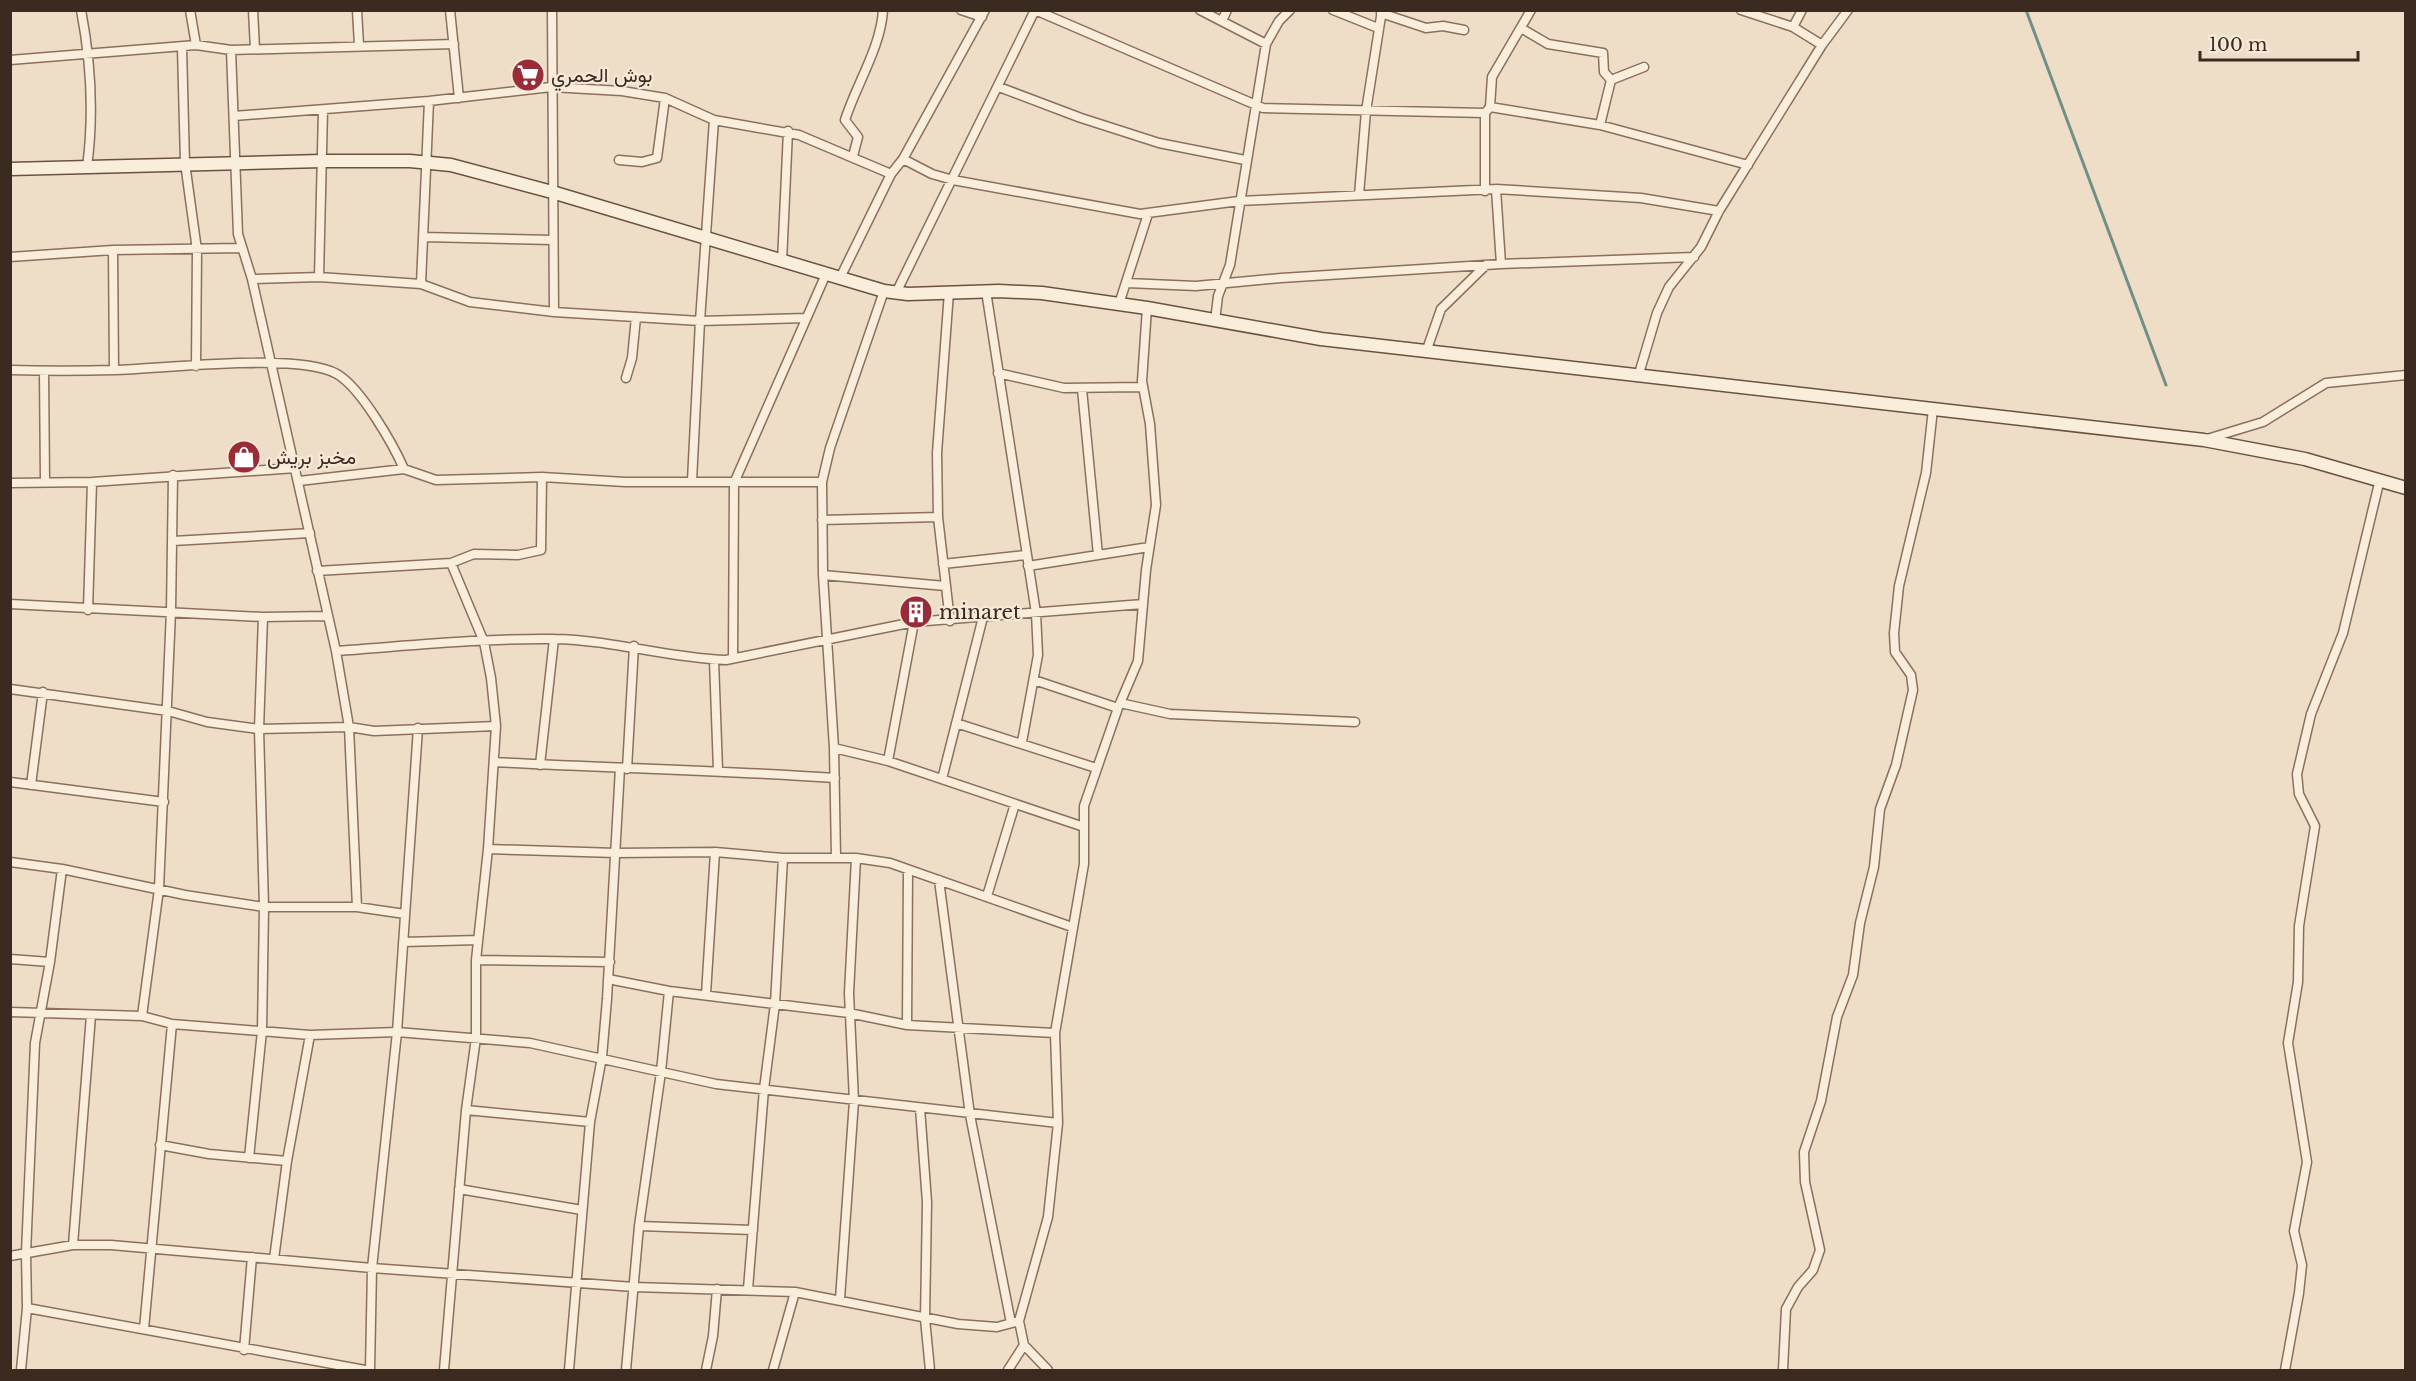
<svg xmlns="http://www.w3.org/2000/svg" width="2416" height="1381" font-family="'Libre Baskerville',Vazirmatn,serif">
<style>
.lines{fill:none;stroke-linecap:round;stroke-linejoin:round}
.stream{stroke:#6f9185;stroke-width:3}
.street-casing{stroke:#8b705c;stroke-width:11}
.secondary-casing{stroke:#6d513f;stroke-width:15}
.street{stroke:#f9eddb;stroke-width:8}
.secondary{stroke:#f9eddb;stroke-width:12}
.labels{text-anchor:middle;dominant-baseline:central;stroke-width:4.5;stroke-linejoin:round;paint-order:stroke}
.poi-label{font-size:20px;fill:#3b2a20;stroke:#f6e9d7;text-anchor:start}
</style>
<rect width="100%" height="100%" fill="#efdec7"/>
<g class="lines">
<path class="stream" d="M 2026,10 L 2166,385"/>
<g class="street-casing">
<path id="street" d="M 81,10 C 91,62 94,115 87,167
M 190,10 L 196,45
M 253,10 L 255,49
M 357,10 L 359,45
M 450,10 L 459,98
M 552,10 L 554,312
M 961,10 L 982,17
M 1035,10 L 1263,108 L 1485,113
M 1200,10 L 1266,44
M 1333,10 L 1378,28
M 1741,10 L 1793,27 L 1822,45
M 1381,13 L 1426,28 L 1443,26 L 1464,30
M 1222,21 L 1227,10
M 1793,27 L 1802,10
M 1521,28 L 1548,44 L 1603,53 L 1604,72 L 1611,80
M 182,48 L 185,163 L 197,250 L 196,366
M 231,50 L 238,234 L 252,279 L 336,651 L 349,727 L 357,907
M 10,60 L 196,45 L 231,50 L 454,44
M 1611,80 L 1644,67
M 999,87 L 1081,118 L 1159,143 L 1245,160
M 1490,107 L 1600,125 L 1748,165
M 234,116 L 429,101 L 551,87 L 622,91 L 665,98 L 714,120 L 799,135 L 891,174
M 1600,125 L 1611,80
M 853,156 L 858,137 L 845,120 C 856,85 881,47 883,10
M 903,159 L 932,174 L 953,180 L 1140,214 L 1239,201 L 1496,189 L 1641,198 L 1719,211
M 619,160 L 642,162 L 657,158 L 665,98
M 1496,189 L 1501,264
M 1485,191 L 1485,113 L 1490,107 L 1492,77 L 1531,10
M 1359,195 L 1366,111 L 1382,10
M 424,237 L 553,240
M 113,250 L 114,370
M 10,257 L 113,250 L 241,248
M 782,262 L 788,131
M 319,277 L 323,110
M 840,278 L 891,174 L 903,159 L 985,10
M 252,279 L 319,277 L 421,284 L 470,302 L 554,312 L 700,321 L 806,318
M 1127,283 L 1196,286 L 1281,278 L 1501,264 L 1694,257
M 421,284 L 429,101
M 986,291 L 1036,613 L 1038,655 L 1022,742
M 949,292 L 937,453 L 938,517 L 950,621
M 896,293 L 1035,10
M 1119,304 L 1148,214
M 1215,321 L 1218,296 L 1230,265 L 1266,44 L 1279,21 L 1290,10
M 1426,352 L 1441,309 L 1486,265
M 10,370 C 45,371 80,371 115,370 C 164,369 298,352 337,374 C 361,388 393,444 404,469
M 44,371 L 45,482
M 998,373 L 1064,388 L 1142,387
M 1638,377 L 1657,313 L 1669,287 L 1701,247 L 1719,211 L 1822,45 L 1848,10
M 626,378 L 632,358 L 636,317
M 1082,389 L 1098,555
M 2207,439 L 2263,422 L 2326,383 L 2406,375
M 299,481 L 404,469 L 436,480 L 542,477 L 625,482 L 822,482
M 692,481 L 700,321 L 714,120
M 10,483 L 92,482 L 296,468
M 822,520 L 938,517
M 173,541 L 310,533
M 943,564 L 1026,555
M 1028,566 L 1149,547
M 317,571 L 451,563 L 474,554 L 518,555 L 541,550 L 542,477
M 823,575 L 945,586
M 10,604 L 263,617 L 327,616
M 88,610 L 92,482
M 336,651 C 408,646 482,638 554,639 C 613,640 668,658 726,660 L 914,622 L 1143,604
M 733,658 L 734,483 L 826,274
M 714,660 L 718,770
M 1034,680 L 1118,708
M 10,689 L 168,711 L 207,722 L 259,729 L 349,727 L 374,731 L 496,726
M 1120,703 L 1170,714 L 1355,722
M 956,723 L 1096,768
M 834,748 L 888,761 L 1084,827
M 888,761 L 914,622
M 494,762 C 608,768 721,770 835,778
M 540,765 L 554,639
M 627,769 L 634,646
M 942,779 L 983,617
M 10,782 L 164,802
M 31,785 L 43,692
M 488,849 L 616,853 L 715,852 L 783,858 L 856,858 L 890,863 L 1072,927
M 836,857 L 834,748 L 823,575 L 822,482 L 830,448 L 884,291
M 10,862 L 62,869 L 185,895 L 264,907 L 357,907 L 405,914
M 939,880 L 970,1115 L 1011,1323
M 987,896 L 1015,804
M 403,942 L 478,940
M 10,959 L 50,962
M 476,960 L 610,962
M 608,979 L 669,991 L 849,1013 L 907,1025 L 1055,1033
M 706,994 L 715,852
M 10,1012 L 142,1016 L 172,1024 L 310,1035 L 397,1032 L 530,1043 L 716,1084 L 1058,1123
M 142,1016 L 159,889 L 171,611 L 173,475
M 907,1025 L 908,870
M 920,1108 L 927,1202 L 925,1319 L 930,1370
M 466,1110 L 590,1122
M 160,1145 L 209,1154 L 287,1161
M 249,1158 L 262,1031 L 264,907 L 259,729 L 263,617
M 459,1189 L 582,1210
M 639,1226 L 753,1230
M 73,1245 L 91,1015
M 10,1256 L 73,1245 L 111,1245 L 372,1268 L 634,1287 L 795,1292 L 958,1324 L 997,1327 L 1019,1321
M 274,1259 L 287,1161 L 310,1035
M 748,1289 L 764,1089 L 775,1004 L 783,858
M 840,1299 L 854,1101 L 849,993 L 856,858
M 27,1308 L 365,1370
M 144,1329 L 172,1024
M 244,1350 L 252,1257
M 21,1370 L 27,1308 L 26,1253 L 35,1043 L 50,962 L 62,869
M 370,1370 L 372,1268 L 397,1032 L 418,728
M 444,1370 L 466,1110 L 476,1038 L 476,960 L 488,849 L 496,726 L 491,678 L 484,642 L 451,563
M 569,1370 L 590,1122 L 602,1057 L 607,999 L 620,768
M 626,1370 L 639,1226 L 661,1072 L 669,991
M 706,1370 L 713,1336 L 717,1289
M 773,1370 L 795,1292
M 1008,1370 L 1024,1345
M 1048,1370 L 1024,1345 L 1019,1321 L 1048,1217 L 1058,1123 L 1055,1033 L 1084,864 L 1084,806 L 1118,708 L 1138,661 L 1146,570 L 1156,505 L 1150,424 L 1142,381 L 1147,308
M 1783,1370 L 1786,1309 L 1798,1287 L 1813,1270 L 1820,1250 L 1805,1182 L 1804,1152 L 1821,1101 L 1837,1017 L 1853,975 L 1860,923 L 1874,867 L 1880,809 L 1896,765 L 1913,690 L 1911,675 L 1895,652 L 1894,633 L 1899,586 L 1926,473 L 1933,409
M 2285,1370 L 2299,1293 L 2302,1265 L 2294,1231 L 2307,1162 L 2288,1043 L 2298,982 L 2299,926 L 2315,826 L 2299,794 L 2297,774 L 2311,714 L 2343,633 L 2380,479"/>
</g>
<g class="secondary-casing">
<path id="secondary" d="M 10,169 L 322,161 L 410,161 L 451,165 L 552,192 L 884,291 L 908,294 L 999,291 L 1042,293 L 1147,308 L 1321,339 L 2204,440 L 2305,459 L 2406,488"/>
</g>
<use href="#street" class="street"/>
<use href="#secondary" class="secondary"/>
</g>
<defs>
<g id="supermarket-disc" transform="scale(1.725)"><circle r="9.5" fill="#9a2c3a" stroke="#f6e9d7"/><path d="M-6-5.5h2.5l.6 2H6L4.5 2H-2.5L-4.4-4H-6ZM-1.5 3.2a1.3 1.3 0 1 0 .1 0ZM3 3.2a1.3 1.3 0 1 0 .1 0Z" fill="#fff"/></g>
<g id="shop-disc" transform="scale(1.725)"><circle r="9.5" fill="#9a2c3a" stroke="#f6e9d7"/><path d="M-5-2.5h2.3a2.7 3.5 0 0 1 5.4 0H5L5.5 6h-11ZM-1.5-2.5h3a1.5 2.3 0 0 0-3 0Z" fill="#fff"/></g>
<g id="building-disc" transform="scale(1.725)"><circle r="9.5" fill="#9a2c3a" stroke="#f6e9d7"/><path d="M-4-6H4V6H1V3H-1V6H-4ZM-2.5-4.3h1.7v1.8h-1.7ZM.8-4.3h1.7v1.8H.8ZM-2.5-1h1.7V.8h-1.7ZM.8-1h1.7V.8H.8Z" fill="#fff"/></g>
</defs>
<g fill-rule="evenodd">
<use href="#supermarket-disc" x="528" y="75"/>
<use href="#shop-disc" x="244" y="457"/>
<use href="#building-disc" x="916" y="612"/>
</g>
<g class="labels">
<g class="poi-label">
<text x="551" y="75">بوش الحمري</text>
<text x="267" y="457">مخبز بريش</text>
<text x="939" y="612">minaret</text>
</g>
</g>
<rect width="2416" height="1381" fill="none" stroke="#3b2a20" stroke-width="24"/>
<path d="M2200 51v9h158v-9" fill="none" stroke="#3b2a20" stroke-width="3"/>
<text x="2209" y="51" font-size="18" fill="#3b2a20" stroke="#f6e9d7" stroke-width="4.5" paint-order="stroke">100 m</text>
</svg>
